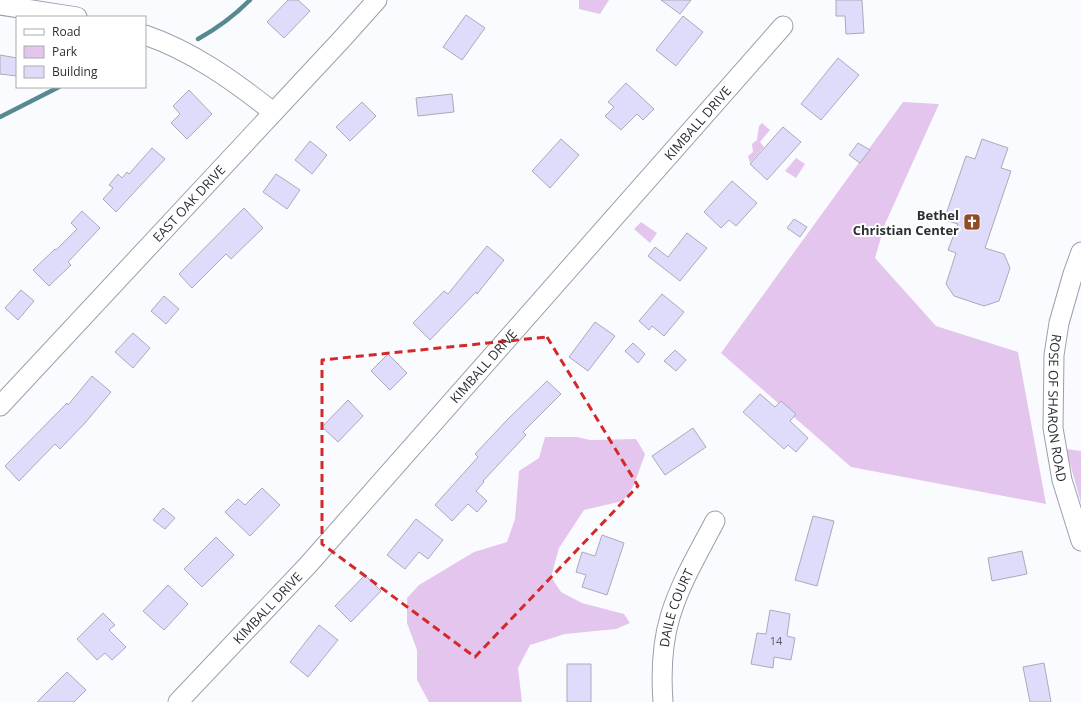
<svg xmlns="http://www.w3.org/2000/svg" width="1081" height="702" font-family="'Open Sans',sans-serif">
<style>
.green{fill:#e4c5ed}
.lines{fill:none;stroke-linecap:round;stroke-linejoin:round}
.stream{stroke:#578a90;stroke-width:4.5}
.building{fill:#dedbfb;stroke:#acaab8}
.minor-casing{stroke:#99a0ad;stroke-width:21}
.minor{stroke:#fff;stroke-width:19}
.marked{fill:none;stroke:#d62828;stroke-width:3;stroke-dasharray:8 5;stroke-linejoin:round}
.labels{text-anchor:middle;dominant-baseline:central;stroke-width:4;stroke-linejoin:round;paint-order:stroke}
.number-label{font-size:11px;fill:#585a66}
.street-label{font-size:13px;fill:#2c2f34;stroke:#fff}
.poi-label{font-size:13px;font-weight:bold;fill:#2c2f34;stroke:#fff;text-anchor:end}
</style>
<rect width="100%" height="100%" fill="#fafbfe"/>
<path class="green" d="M 579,0 L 609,0 L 600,14 L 579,9 Z
M 903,102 L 939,104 L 885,224 L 875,258 L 936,326 L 1018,352 L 1046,504 L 851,467 L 721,353 Z
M 762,123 L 770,130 L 760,142 L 764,147 L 750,163 L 748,156 L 753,152 L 752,144 L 757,140 L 759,126 Z
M 796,158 L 805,164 L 796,178 L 785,171 Z
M 641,222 L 657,233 L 650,243 L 634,229 Z
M 545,437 L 577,437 L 590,440 L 636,439 L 645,454 L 634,485 L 623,501 L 584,510 L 559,548 L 551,577 L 561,592 L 582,603 L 624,614 L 630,623 L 616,629 L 565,634 L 530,645 L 518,668 L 522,702 L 429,702 L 417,680 L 417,650 L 407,623 L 407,598 L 419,585 L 474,552 L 507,542 L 515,519 L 519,471 L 539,458 Z
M 1066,449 L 1081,451 L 1081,503 Z"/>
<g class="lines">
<path class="stream" d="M 198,39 C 218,28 234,16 250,0
M 0,117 L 59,87"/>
</g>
<path class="building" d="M 288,0 L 298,0 L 310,11 L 284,38 L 267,22 Z
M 661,0 L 691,0 L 680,14 Z
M 836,0 L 862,0 L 864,33 L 846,34 L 845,16 L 836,16 Z
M 466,15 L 485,28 L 462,60 L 443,47 Z
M 683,16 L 703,32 L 676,66 L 656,50 Z
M 0,55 L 17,58 L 17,76 L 0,74 Z
M 838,58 L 859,75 L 821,120 L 801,104 Z
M 626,83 L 654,109 L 643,120 L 637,114 L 621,130 L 605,116 L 614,107 L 608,102 Z
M 189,90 L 212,114 L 187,139 L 171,123 L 180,114 L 173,106 Z
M 452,94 L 454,112 L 418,116 L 416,98 Z
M 362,102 L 376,116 L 350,141 L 336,127 Z
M 783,127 L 801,142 L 767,180 L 750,164 Z
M 561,139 L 579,155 L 550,188 L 532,171 Z
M 982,139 L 1008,148 L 1001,168 L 1011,171 L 985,248 L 1004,254 L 1010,268 L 999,301 L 984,306 L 954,296 L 946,284 L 956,253 L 948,250 L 958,224 L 944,220 L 966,156 L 975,159 Z
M 310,141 L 327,155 L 312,174 L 295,160 Z
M 858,143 L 870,150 L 860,163 L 849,155 Z
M 152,148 L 165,159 L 116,212 L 103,199 L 113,188 L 109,185 L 118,174 L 122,178 L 127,172 L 129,174 Z
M 276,174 L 300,190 L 287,209 L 263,192 Z
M 732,181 L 757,203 L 736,226 L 729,220 L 721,228 L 704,212 Z
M 244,208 L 263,228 L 231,259 L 226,254 L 192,288 L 179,274 Z
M 82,211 L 100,228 L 68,262 L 71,265 L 49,286 L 33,270 L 55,249 L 56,250 L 77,229 L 71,223 Z
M 794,219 L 807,227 L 800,237 L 787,228 Z
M 687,233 L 707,248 L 680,281 L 648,256 L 655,247 L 668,257 Z
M 487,246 L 504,260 L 477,294 L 476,292 L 430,340 L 413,323 L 444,291 L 448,294 Z
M 21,290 L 34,301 L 18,320 L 5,308 Z
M 662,294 L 684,312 L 664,336 L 652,326 L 649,330 L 639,321 Z
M 164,296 L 179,309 L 166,324 L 151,311 Z
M 595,322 L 615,336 L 588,371 L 569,357 Z
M 133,333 L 150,348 L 133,368 L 115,352 Z
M 633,343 L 645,354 L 638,363 L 625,351 Z
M 675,350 L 686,360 L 676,371 L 664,361 Z
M 388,354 L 407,373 L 390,390 L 371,371 Z
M 92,376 L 111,392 L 85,423 L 60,449 L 55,444 L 19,481 L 5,466 L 67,403 L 68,405 Z
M 547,381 L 561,394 L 523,432 L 526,435 L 483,481 L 484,482 L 476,491 L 487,501 L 477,512 L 468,504 L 452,521 L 435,505 L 478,457 L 475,454 L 508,419 Z
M 760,394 L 775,407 L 781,401 L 796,414 L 790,421 L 808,438 L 796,452 L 788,445 L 784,449 L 743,412 Z
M 348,400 L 363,416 L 338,442 L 322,427 Z
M 693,428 L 706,447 L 665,475 L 652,456 Z
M 262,488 L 280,505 L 250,536 L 225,512 L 238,499 L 245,505 Z
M 163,508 L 175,518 L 165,529 L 153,520 Z
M 813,516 L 834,521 L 817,586 L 795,580 Z
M 416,519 L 443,540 L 428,559 L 419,552 L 405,569 L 387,555 Z
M 602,535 L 624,543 L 607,595 L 582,587 L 586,575 L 576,572 L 582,552 L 595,556 Z
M 216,537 L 234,555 L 202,587 L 184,569 Z
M 1022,551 L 1027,574 L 992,581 L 988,558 Z
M 365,575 L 381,591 L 351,622 L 335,606 Z
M 168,585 L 188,604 L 164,630 L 143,611 Z
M 770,610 L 790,614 L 787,636 L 795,638 L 791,660 L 774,657 L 773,668 L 751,664 L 757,633 L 766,634 Z
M 103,613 L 115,625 L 109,630 L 126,647 L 112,660 L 105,653 L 97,660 L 77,639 Z
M 319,625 L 338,640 L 308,677 L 290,662 Z
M 1044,663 L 1051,702 L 1030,702 L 1023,667 Z
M 567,664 L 591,664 L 591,702 L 567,702 Z
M 67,672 L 86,690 L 74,702 L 37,702 Z"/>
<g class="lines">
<g class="minor-casing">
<g id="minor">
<path d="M 0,5 L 77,17"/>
<path d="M 145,35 C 192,51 234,81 273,112"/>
<path id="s1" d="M 1081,252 L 1073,274 L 1059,323 L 1054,355 L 1053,428 L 1062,480 L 1081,541"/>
<path id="s2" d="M 0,406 L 342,39 L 377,0"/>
<path id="s3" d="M 178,702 L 308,565 L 783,26"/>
<path id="s4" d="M 663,702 C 661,674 662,644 670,617 C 680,583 699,552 715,521"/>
</g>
</g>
<use href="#minor" class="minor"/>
</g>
<path class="marked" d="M 547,337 L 638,486 L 475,657 L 322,544 L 322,360 Z"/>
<defs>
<g id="church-square" transform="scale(0.9)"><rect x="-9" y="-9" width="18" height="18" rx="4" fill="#914a26" stroke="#fff"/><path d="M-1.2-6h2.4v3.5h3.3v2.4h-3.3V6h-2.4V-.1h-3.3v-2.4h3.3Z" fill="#fff"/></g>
</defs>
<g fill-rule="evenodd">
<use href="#church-square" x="972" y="222"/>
</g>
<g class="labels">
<g class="number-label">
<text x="776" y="640">14</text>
</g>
<g class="street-label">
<text stroke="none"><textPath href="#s3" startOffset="778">KIMBALL DRIVE</textPath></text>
<text stroke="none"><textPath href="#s2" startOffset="277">EAST OAK DRIVE</textPath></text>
<text stroke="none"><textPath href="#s3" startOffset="454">KIMBALL DRIVE</textPath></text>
<text stroke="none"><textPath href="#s1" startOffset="160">ROSE OF SHARON ROAD</textPath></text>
<text stroke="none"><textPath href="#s3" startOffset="130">KIMBALL DRIVE</textPath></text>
<text stroke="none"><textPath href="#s4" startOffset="96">DAILE COURT</textPath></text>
</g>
<g class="poi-label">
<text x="959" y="215">Bethel<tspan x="959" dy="15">Christian Center</tspan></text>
</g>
</g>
<rect x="16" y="16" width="130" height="72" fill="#ffffff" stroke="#abacae"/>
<rect x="24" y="29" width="20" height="6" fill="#ffffff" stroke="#abacae"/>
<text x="52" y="36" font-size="12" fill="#2c2f34">Road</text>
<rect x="24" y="46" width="20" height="12" fill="#e4c5ed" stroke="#abacae"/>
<text x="52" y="56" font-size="12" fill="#2c2f34">Park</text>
<rect x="24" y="66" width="20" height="12" fill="#dedbfb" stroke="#abacae"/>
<text x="52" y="76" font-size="12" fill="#2c2f34">Building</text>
</svg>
